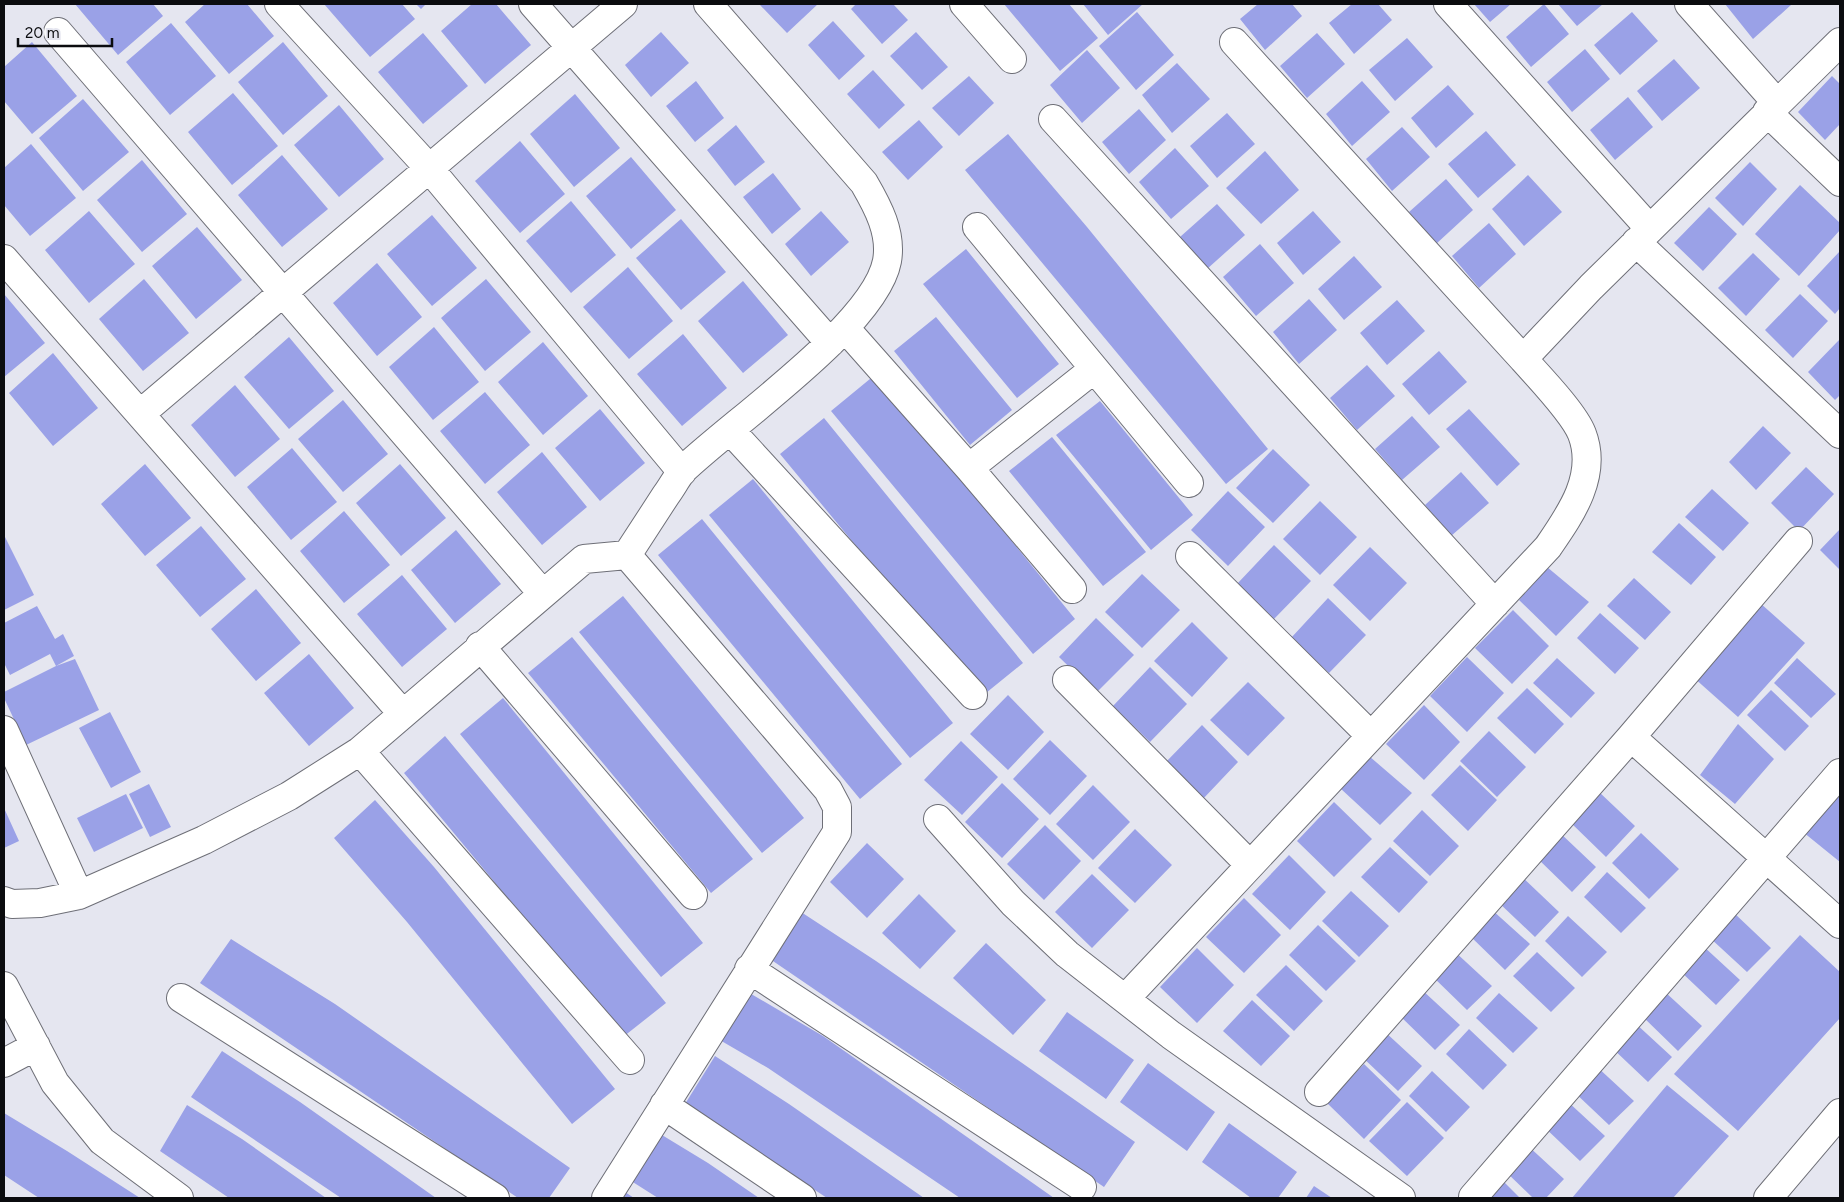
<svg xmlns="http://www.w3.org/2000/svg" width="1844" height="1202" font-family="Figtree,sans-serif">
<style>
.building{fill:#9aa1e7}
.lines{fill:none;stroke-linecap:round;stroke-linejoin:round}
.minor-casing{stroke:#6e6f77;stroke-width:30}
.minor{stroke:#fff;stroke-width:28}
</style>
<rect width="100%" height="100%" fill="#e5e6f0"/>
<path class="building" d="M 75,4 L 153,4 L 163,16 L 118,55 Z
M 205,4 L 247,4 L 274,36 L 229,74 L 185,22 Z
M 324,4 L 402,4 L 415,19 L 370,57 Z
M 416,4 L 426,4 L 421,9 Z
M 472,4 L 496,4 L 531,45 L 485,84 L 441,31 Z
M 762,4 L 818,4 L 787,33 L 760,5 Z
M 856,4 L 893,4 L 908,20 L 882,44 L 851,9 Z
M 1004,4 L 1069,4 L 1098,38 L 1060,71 Z
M 1083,4 L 1143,4 L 1108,35 Z
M 1258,4 L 1292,4 L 1302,16 L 1265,50 L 1240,19 Z
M 1352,4 L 1378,4 L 1392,20 L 1354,54 L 1329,23 Z
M 1474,4 L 1511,4 L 1490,22 Z
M 1544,4 L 1569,34 L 1531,67 L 1506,37 Z
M 1558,4 L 1603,4 L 1577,26 Z
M 1725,4 L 1789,4 L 1791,5 L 1753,39 Z
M 1137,12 L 1174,55 L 1136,90 L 1099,46 Z
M 1632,12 L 1658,41 L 1620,75 L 1594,45 Z
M 833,21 L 865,56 L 839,80 L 808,45 Z
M 171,23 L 216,76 L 170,115 L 126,62 Z
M 661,32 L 689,63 L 651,97 L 625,65 Z
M 916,32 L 948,67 L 922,90 L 890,56 Z
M 423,33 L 468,86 L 423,124 L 378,72 Z
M 1317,33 L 1345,64 L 1307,98 L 1280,66 Z
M 1407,38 L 1433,67 L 1395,101 L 1369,70 Z
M 32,42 L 77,96 L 32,134 L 4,101 L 4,67 Z
M 283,42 L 328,96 L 283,135 L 238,82 Z
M 1585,49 L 1610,79 L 1572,112 L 1547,82 Z
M 1087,50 L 1120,88 L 1082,123 L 1050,85 Z
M 1674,59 L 1700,88 L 1662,121 L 1637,91 Z
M 1177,63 L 1210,99 L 1172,133 L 1142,95 Z
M 873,70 L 905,105 L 879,129 L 847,94 Z
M 969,76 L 994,103 L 959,136 L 932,108 Z
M 1832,76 L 1840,84 L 1840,124 L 1825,140 L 1798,112 Z
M 696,81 L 724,118 L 695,142 L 666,106 Z
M 1362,81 L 1390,112 L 1352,146 L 1326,114 Z
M 1448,85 L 1474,114 L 1436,148 L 1411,118 Z
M 233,93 L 278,146 L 232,185 L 188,132 Z
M 575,94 L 620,148 L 574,187 L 530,134 Z
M 1628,97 L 1653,127 L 1615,160 L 1590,130 Z
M 83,99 L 129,152 L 83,191 L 39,138 Z
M 339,105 L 384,159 L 339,197 L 294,145 Z
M 1139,109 L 1166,140 L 1129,174 L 1102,142 Z
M 1227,113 L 1255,144 L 1217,178 L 1190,146 Z
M 919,120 L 943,147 L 908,180 L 882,152 Z
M 736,125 L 765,162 L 735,186 L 707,150 Z
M 1402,127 L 1430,157 L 1392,191 L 1366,159 Z
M 1486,131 L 1516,165 L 1478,198 L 1448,164 Z
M 1008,134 L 1087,227 L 1268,449 L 1226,484 L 965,170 Z
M 520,141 L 565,194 L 520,233 L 475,181 Z
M 31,144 L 76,198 L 30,236 L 4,205 L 4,168 Z
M 1175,148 L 1209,186 L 1171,219 L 1139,182 Z
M 1265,151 L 1299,190 L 1261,224 L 1226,188 Z
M 282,155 L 328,209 L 282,247 L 238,195 Z
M 631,157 L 676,210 L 631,249 L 586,196 Z
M 142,160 L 187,214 L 142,252 L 97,200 Z
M 1750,162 L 1777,189 L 1743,226 L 1715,198 Z
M 773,173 L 801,209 L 772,234 L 743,197 Z
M 1528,175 L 1562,212 L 1524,246 L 1492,209 Z
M 1446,179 L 1473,210 L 1436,244 L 1409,212 Z
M 1800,185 L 1840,223 L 1840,230 L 1799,276 L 1755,234 Z
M 571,201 L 616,255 L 571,293 L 526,241 Z
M 1217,204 L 1245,235 L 1207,269 L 1180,237 Z
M 1709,207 L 1737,234 L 1703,271 L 1674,243 Z
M 89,211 L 135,264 L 89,303 L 45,250 Z
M 821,211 L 849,242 L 811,276 L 785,244 Z
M 1313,211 L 1341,242 L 1303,275 L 1277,243 Z
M 432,215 L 477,268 L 432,306 L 387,254 Z
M 681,219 L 726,272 L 681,310 L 636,258 Z
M 1489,223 L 1516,254 L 1479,288 L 1452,256 Z
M 197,227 L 242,280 L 196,319 L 152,266 Z
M 1260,244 L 1294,283 L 1256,316 L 1223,277 Z
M 966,249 L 1059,364 L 1017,398 L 923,284 Z
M 1840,251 L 1840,308 L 1835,314 L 1807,286 Z
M 1753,253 L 1780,279 L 1746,316 L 1718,288 Z
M 1354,256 L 1382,287 L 1344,320 L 1318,289 Z
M 377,263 L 422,317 L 377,356 L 333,303 Z
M 628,267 L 673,321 L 629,359 L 583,307 Z
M 144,279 L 189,333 L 143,371 L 99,319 Z
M 486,279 L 531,332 L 485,371 L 441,318 Z
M 743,281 L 788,335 L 743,373 L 698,321 Z
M 4,294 L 45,343 L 4,377 Z
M 1800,294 L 1828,321 L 1793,358 L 1765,330 Z
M 1309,299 L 1337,330 L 1299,364 L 1273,332 Z
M 1397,300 L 1425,331 L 1387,365 L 1360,333 Z
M 936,317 L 1012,410 L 970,445 L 894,351 Z
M 434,327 L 479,382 L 433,420 L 389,367 Z
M 683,334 L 727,388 L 682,426 L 637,374 Z
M 289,337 L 334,391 L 289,429 L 244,377 Z
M 1840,339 L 1840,395 L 1835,400 L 1808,372 Z
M 543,342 L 588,396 L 543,435 L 498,382 Z
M 1439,351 L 1467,382 L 1429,415 L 1402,384 Z
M 53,353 L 98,408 L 53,446 L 9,393 Z
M 1367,365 L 1395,396 L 1357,430 L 1330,398 Z
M 876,374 L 1075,619 L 1033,654 L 831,411 Z
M 235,385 L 280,439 L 235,477 L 191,425 Z
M 485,392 L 530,445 L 485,484 L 440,431 Z
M 343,400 L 388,454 L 343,492 L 298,439 Z
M 1100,401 L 1193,515 L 1151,550 L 1056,435 Z
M 600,409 L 645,463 L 600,501 L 555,448 Z
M 1469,409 L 1520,464 L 1497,486 L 1446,429 Z
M 1412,416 L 1440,447 L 1402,480 L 1375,449 Z
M 824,418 L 1023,663 L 981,697 L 780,454 Z
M 1763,426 L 1791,453 L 1756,490 L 1729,462 Z
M 1052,437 L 1146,552 L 1103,586 L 1009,471 Z
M 292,448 L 337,502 L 291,540 L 247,487 Z
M 1273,449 L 1310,485 L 1273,523 L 1236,488 Z
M 542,452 L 587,507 L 542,545 L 497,492 Z
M 145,464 L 191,518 L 145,556 L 101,504 Z
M 400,464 L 446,518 L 401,556 L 356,503 Z
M 1806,467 L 1834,494 L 1799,531 L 1771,503 Z
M 1461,472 L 1489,503 L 1451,536 L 1425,505 Z
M 753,479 L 953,723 L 910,758 L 709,515 Z
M 1712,489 L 1749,523 L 1723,551 L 1685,517 Z
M 1228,491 L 1265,527 L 1228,566 L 1191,530 Z
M 1320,501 L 1357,537 L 1320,575 L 1283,539 Z
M 344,511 L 390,565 L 344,603 L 300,551 Z
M 702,519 L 902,764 L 860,799 L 658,555 Z
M 1679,523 L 1716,557 L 1691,585 L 1652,552 Z
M 201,526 L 246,579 L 200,617 L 156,565 Z
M 1840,529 L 1840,570 L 1820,550 Z
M 456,530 L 501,584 L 455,623 L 411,570 Z
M 4,535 L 34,595 L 4,610 Z
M 1274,545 L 1311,581 L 1274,619 L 1237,584 Z
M 1370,547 L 1407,583 L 1370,621 L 1333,585 Z
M 1547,567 L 1589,602 L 1556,636 L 1519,600 Z
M 1142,574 L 1180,610 L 1142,648 L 1105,612 Z
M 402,575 L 447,629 L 402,667 L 357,614 Z
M 1634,578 L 1671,612 L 1645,640 L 1607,606 Z
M 256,589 L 301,643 L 256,681 L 211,629 Z
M 623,596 L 804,818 L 762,853 L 579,632 Z
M 1328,598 L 1366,635 L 1329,673 L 1291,638 Z
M 1760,603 L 1805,643 L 1738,717 L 1693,677 Z
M 37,606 L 55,639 L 63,634 L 74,656 L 56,666 L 75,659 L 99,710 L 26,745 L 4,698 L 4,692 L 56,666 L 50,654 L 10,675 L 4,663 L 4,623 Z
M 1513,610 L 1549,646 L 1512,684 L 1475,648 Z
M 1600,613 L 1639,648 L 1615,674 L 1577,638 Z
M 1096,618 L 1134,655 L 1096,693 L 1059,657 Z
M 1192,622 L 1228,658 L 1192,697 L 1154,661 Z
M 572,637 L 753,859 L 711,893 L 528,673 Z
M 309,654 L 354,708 L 309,746 L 264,693 Z
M 1467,657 L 1504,693 L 1467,732 L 1430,696 Z
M 1557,658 L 1595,693 L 1571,718 L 1533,683 Z
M 1797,658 L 1836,694 L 1811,718 L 1774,683 Z
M 1150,667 L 1187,704 L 1150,742 L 1113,706 Z
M 1248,682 L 1285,718 L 1248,756 L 1210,720 Z
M 1527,688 L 1564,724 L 1535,754 L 1497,718 Z
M 1771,690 L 1809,726 L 1785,751 L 1747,715 Z
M 1008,695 L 1044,732 L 1008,770 L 970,734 Z
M 503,698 L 703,943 L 661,977 L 460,734 Z
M 1424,705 L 1460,742 L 1424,780 L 1386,744 Z
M 110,712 L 141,772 L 111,788 L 79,728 Z
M 1738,724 L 1774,759 L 1735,804 L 1700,775 Z
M 1202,725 L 1238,762 L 1202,800 L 1164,764 Z
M 1489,731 L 1526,767 L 1497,797 L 1460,761 Z
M 445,736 L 666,1003 L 623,1037 L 404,773 Z
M 1050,740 L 1087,776 L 1050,815 L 1013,779 Z
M 961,741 L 998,777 L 962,815 L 924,780 Z
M 1369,756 L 1412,793 L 1380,825 L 1340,788 Z
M 1460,765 L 1497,800 L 1468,831 L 1431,795 Z
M 1002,783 L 1039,819 L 1002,858 L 965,822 Z
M 149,784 L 171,827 L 150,837 L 129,794 Z
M 1093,785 L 1130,822 L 1093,860 L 1056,824 Z
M 1840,787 L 1840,862 L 1803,832 Z
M 1598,791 L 1635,826 L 1606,857 L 1569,821 Z
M 126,794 L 143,828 L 94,852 L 77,818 Z
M 375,800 L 434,867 L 615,1089 L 572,1124 L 407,922 L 334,838 Z
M 1334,802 L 1372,839 L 1334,877 L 1297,841 Z
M 4,808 L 19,841 L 4,848 Z
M 1422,810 L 1459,846 L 1430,876 L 1393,841 Z
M 1045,825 L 1081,861 L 1044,900 L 1007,864 Z
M 1135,829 L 1172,865 L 1135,903 L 1098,868 Z
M 1558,831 L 1596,867 L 1572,892 L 1535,856 Z
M 1641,833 L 1679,869 L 1649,899 L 1612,863 Z
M 867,843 L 904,879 L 867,918 L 830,882 Z
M 1390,847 L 1428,882 L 1399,913 L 1361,877 Z
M 1289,855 L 1326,892 L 1290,930 L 1252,894 Z
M 1607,872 L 1646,908 L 1621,933 L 1584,897 Z
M 1092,874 L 1129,910 L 1092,948 L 1055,912 Z
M 1521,876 L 1559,912 L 1535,937 L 1497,901 Z
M 1351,891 L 1389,926 L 1359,957 L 1322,921 Z
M 919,894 L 956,931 L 920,969 L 882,933 Z
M 1244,898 L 1281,935 L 1244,973 L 1206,937 Z
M 1491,909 L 1530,944 L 1505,970 L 1468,934 Z
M 801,912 L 876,961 L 1135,1142 L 1104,1187 L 770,959 Z
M 1733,912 L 1771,948 L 1747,972 L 1709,937 Z
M 1568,916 L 1607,952 L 1582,977 L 1545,941 Z
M 1318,925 L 1356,961 L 1326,991 L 1289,955 Z
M 1800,935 L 1840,972 L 1840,1018 L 1738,1131 L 1674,1074 Z
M 231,939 L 335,1004 L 570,1168 L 549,1198 L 518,1198 L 200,983 Z
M 986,943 L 1046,1000 L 1013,1035 L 953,978 Z
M 1702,945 L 1740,980 L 1716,1005 L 1679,970 Z
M 1197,948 L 1234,985 L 1197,1023 L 1160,987 Z
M 1453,950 L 1492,986 L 1467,1010 L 1430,974 Z
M 1537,952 L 1575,988 L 1551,1012 L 1513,976 Z
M 1286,965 L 1323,1001 L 1294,1031 L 1256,995 Z
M 1421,989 L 1460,1025 L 1435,1050 L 1398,1014 Z
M 746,991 L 823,1036 L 1054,1198 L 960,1198 L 768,1068 L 718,1039 Z
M 1664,991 L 1702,1026 L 1678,1051 L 1641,1015 Z
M 1499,993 L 1538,1028 L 1513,1053 L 1476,1018 Z
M 1252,1000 L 1290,1036 L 1261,1066 L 1223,1031 Z
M 1067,1012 L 1134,1060 L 1106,1099 L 1039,1051 Z
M 1634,1022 L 1672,1057 L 1648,1082 L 1610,1046 Z
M 1469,1029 L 1507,1065 L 1483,1090 L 1446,1054 Z
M 1384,1031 L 1422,1066 L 1398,1091 L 1360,1055 Z
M 222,1051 L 300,1102 L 436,1198 L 341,1198 L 191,1097 Z
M 715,1056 L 789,1104 L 924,1198 L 827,1198 L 685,1104 Z
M 1148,1063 L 1215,1112 L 1187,1151 L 1120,1102 Z
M 1364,1064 L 1401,1100 L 1364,1139 L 1327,1103 Z
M 1595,1065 L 1634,1101 L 1609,1125 L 1572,1090 Z
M 1432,1071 L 1470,1107 L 1446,1132 L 1409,1096 Z
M 1667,1085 L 1729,1136 L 1673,1198 L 1572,1198 Z
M 1566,1100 L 1605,1136 L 1580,1161 L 1542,1125 Z
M 1407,1102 L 1444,1138 L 1407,1176 L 1369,1141 Z
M 187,1105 L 242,1139 L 326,1198 L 229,1198 L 160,1151 Z
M 4,1113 L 67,1151 L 140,1198 L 39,1198 L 4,1175 Z
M 1229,1123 L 1297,1172 L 1278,1198 L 1251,1198 L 1202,1162 Z
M 657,1132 L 708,1163 L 759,1198 L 658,1198 L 628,1179 Z
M 1526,1144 L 1564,1179 L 1546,1198 L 1533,1198 L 1503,1169 Z
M 1500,1178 L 1520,1198 L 1480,1198 Z
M 1314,1186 L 1332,1198 L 1306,1198 Z
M 625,1192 L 634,1198 L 621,1198 Z"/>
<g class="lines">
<g class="minor-casing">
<path id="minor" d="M 279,4 L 428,167 L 682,472
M 533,4 L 830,343
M 964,4 L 1012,59
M 1448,4 L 1650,229
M 1689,4 L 1776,102
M 58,32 L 543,594
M 1234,42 L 1523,359
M 1767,112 L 1840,182
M 1053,119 L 1495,604
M 977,227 L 1189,483
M 1636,242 L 1840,434
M 4,259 L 403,714
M 845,328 L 969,468 L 1072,589
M 140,414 L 623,4
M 730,430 L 973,695
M 969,468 L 1094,369
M 1190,556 L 1371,736
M 480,646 L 693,895
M 1067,680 L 1250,865
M 4,730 L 79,895
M 1631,737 L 1840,924
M 360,751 L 630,1060
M 938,819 L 1013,903 L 1067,954 L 1171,1035 L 1401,1198
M 4,901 L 12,904 L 40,903 L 79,895 L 204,840 L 289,796 L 360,751 L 584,559 L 627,555 C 640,535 653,515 666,495 C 672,487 677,477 683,470 C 733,422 875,325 887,261 C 892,233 878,207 864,183 L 708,4
M 749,969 L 1082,1187
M 4,986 L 55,1083 L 102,1141 L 179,1198
M 181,998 L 495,1198
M 1125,999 L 1548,547 C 1570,515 1598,476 1582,434 C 1574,413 1539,377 1523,359 L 1591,287 L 1840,42
M 4,1063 L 36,1046
M 1319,1092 L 1631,737 L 1798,541
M 664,1105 L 802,1198
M 1473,1197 L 1840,773
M 606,1198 L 837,832 L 837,807 L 828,790 L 627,555
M 1768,1198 L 1840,1113"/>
</g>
<use href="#minor" class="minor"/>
</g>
<rect width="1844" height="1202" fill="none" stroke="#0b0c0f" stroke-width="10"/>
<path d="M18 38v8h94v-8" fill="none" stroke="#0b0c0f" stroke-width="2.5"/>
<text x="25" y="38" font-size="15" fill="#0b0c0f" stroke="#e5e6f0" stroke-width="4" paint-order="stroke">20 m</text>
</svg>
